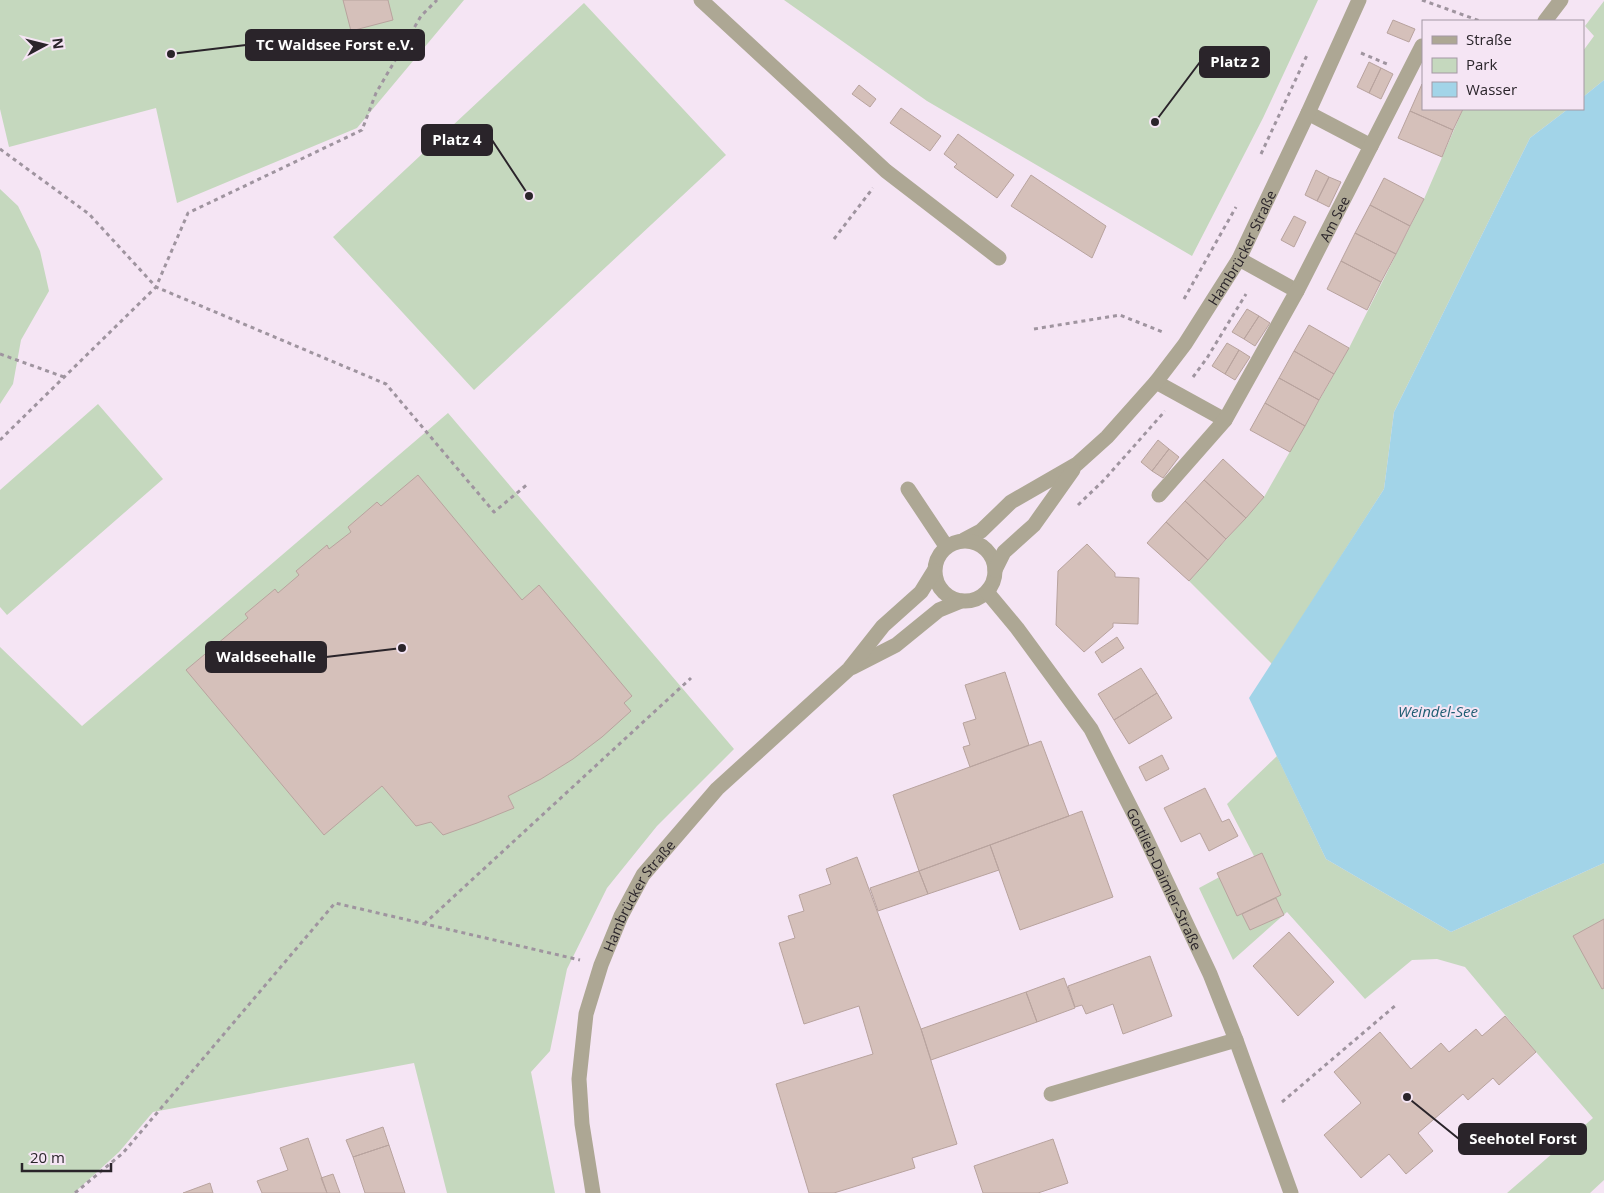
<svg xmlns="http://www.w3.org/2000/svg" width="1604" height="1193" font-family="'Open Sans',sans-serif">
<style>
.green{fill:#c5d8be}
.water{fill:#a2d4e8}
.building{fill:#d5c0ba;stroke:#b8a39e}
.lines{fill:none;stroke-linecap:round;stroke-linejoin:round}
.path{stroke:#9f949f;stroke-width:3;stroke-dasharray:4 4;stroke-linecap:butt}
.minor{stroke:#ada794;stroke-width:15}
.labels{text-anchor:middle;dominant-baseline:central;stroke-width:4;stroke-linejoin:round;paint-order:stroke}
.street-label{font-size:14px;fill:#2a242a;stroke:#f5e5f4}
.water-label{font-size:15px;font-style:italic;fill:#1f5e73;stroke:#f5e5f4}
.leader{fill:none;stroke:#2a242a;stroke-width:2}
.callout-dot{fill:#2a242a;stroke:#f5e5f4;stroke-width:2}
.callout{fill:#2a242a;stroke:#2a242a;stroke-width:2}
.callout-label{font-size:15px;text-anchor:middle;font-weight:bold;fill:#fff}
</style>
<rect width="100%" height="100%" fill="#f5e5f4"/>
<path class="green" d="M 0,0 L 464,0 L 357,128 L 177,203 L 156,108 L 9,147 L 0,109 Z
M 784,0 L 1318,0 L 1263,118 L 1192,256 L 927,101 Z
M 1604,1 L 1604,80 L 1583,97 L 1583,51 L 1594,36 L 1585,26 Z
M 584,3 L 726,155 L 474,390 L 333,237 Z
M 1463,109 L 1568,109 L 1530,138 L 1394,412 L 1384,489 L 1272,664 L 1189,581 L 1264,497 L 1349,348 L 1424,199 Z
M 0,189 L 18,206 L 40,251 L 49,291 L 21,340 L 13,384 L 0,404 Z
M 98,404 L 163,479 L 7,615 L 0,607 L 0,490 Z
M 448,413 L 734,749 L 657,826 L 607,888 L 567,969 L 550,1051 L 531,1072 L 555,1193 L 447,1193 L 414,1063 L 153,1112 L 119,1152 L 74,1193 L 0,1193 L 0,647 L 82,726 Z
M 1277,756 L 1326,859 L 1451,932 L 1604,863 L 1604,1180 L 1590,1193 L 1507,1193 L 1593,1118 L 1536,1052 L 1465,967 L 1437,959 L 1412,960 L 1365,999 L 1287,912 L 1233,960 L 1199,888 L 1255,858 L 1227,804 Z"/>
<path class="water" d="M 1604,80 L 1604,863 L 1451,932 L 1326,859 L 1249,698 L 1384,489 L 1394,412 L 1530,138 L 1568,109 L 1583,109 L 1583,97 Z"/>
<path class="building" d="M 343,0 L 388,0 L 393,20 L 351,31 Z
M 1393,20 L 1415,29 L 1409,42 L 1387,33 Z
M 1369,62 L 1381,68 L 1369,93 L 1357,87 Z
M 1381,68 L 1393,74 L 1381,99 L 1369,93 Z
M 1422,84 L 1423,109 L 1463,109 L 1453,130 L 1410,111 Z
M 859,85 L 876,99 L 870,107 L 852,94 Z
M 901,108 L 941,136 L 930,151 L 890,123 Z
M 1410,111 L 1453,130 L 1442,157 L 1398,138 Z
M 958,134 L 1014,175 L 997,198 L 954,167 L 957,164 L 944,154 Z
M 1316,170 L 1329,177 L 1317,201 L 1305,195 Z
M 1031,175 L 1106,226 L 1092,258 L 1011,206 Z
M 1329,177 L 1341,182 L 1329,207 L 1317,201 Z
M 1384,178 L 1424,199 L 1410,226 L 1370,205 Z
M 1370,205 L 1410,226 L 1396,254 L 1355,233 Z
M 1294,216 L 1306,222 L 1294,247 L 1281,240 Z
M 1355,233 L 1396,254 L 1381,282 L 1341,261 Z
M 1341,261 L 1381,282 L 1367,310 L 1327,289 Z
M 1247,309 L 1259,316 L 1244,339 L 1232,332 Z
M 1259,316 L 1270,323 L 1255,346 L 1244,339 Z
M 1309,325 L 1349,348 L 1334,374 L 1294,351 Z
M 1227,343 L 1239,350 L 1225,374 L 1212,366 Z
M 1239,350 L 1250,357 L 1235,380 L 1225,374 Z
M 1294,351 L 1334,374 L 1319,400 L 1279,378 Z
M 1279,378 L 1319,400 L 1305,426 L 1265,403 Z
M 1265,403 L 1305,426 L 1290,452 L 1250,430 Z
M 1158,440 L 1169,449 L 1152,471 L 1141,462 Z
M 1169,449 L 1179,457 L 1163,478 L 1152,471 Z
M 1223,459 L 1264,497 L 1246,518 L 1204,480 Z
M 418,475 L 522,600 L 539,585 L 632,696 L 624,703 L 631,711 L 602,737 L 573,759 L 541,779 L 508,796 L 514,808 L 477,823 L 443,835 L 431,822 L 416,826 L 382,786 L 324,835 L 186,670 L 248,618 L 245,614 L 275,589 L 278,593 L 299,575 L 296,571 L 327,545 L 329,549 L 351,532 L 348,527 L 377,502 L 381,506 Z
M 1204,480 L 1246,518 L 1226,539 L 1185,501 Z
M 1185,501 L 1226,539 L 1208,560 L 1166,522 Z
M 1166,522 L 1208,560 L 1189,581 L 1147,543 Z
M 1087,544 L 1115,573 L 1115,577 L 1139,578 L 1138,624 L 1113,623 L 1113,627 L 1084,652 L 1056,625 L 1058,571 Z
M 1117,637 L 1124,648 L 1102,663 L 1095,652 Z
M 1141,668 L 1157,693 L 1114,720 L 1098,694 Z
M 1005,672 L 1029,745 L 970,767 L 963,747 L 970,745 L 963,723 L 976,719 L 965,685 Z
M 1157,693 L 1172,718 L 1129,744 L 1114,720 Z
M 1041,741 L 1069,816 L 919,871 L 893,795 Z
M 1162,755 L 1169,769 L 1146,781 L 1139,767 Z
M 1205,788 L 1222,822 L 1229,819 L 1238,836 L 1209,851 L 1200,833 L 1181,842 L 1164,808 Z
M 1082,811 L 1113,897 L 1020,930 L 990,845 Z
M 990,845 L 999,870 L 928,894 L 919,871 Z
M 1262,853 L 1281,895 L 1237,916 L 1217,873 Z
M 857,857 L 921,1029 L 957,1144 L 912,1158 L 915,1168 L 834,1193 L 809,1193 L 776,1084 L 873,1054 L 859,1006 L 804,1024 L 779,943 L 795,938 L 788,916 L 804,911 L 799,895 L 831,884 L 826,869 Z
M 919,871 L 928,894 L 878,911 L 870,888 Z
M 1276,898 L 1284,915 L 1250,930 L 1242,914 Z
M 1604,919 L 1604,988 L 1602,989 L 1573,936 Z
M 1289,932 L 1334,982 L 1298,1016 L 1253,966 Z
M 1150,956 L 1172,1016 L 1123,1034 L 1113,1004 L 1086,1014 L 1082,1005 L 1075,1007 L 1068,986 Z
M 1064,978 L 1075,1008 L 1037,1022 L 1026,992 Z
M 1026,992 L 1037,1022 L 931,1060 L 921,1029 Z
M 1505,1016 L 1536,1052 L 1499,1085 L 1493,1078 L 1468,1100 L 1463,1094 L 1418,1133 L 1433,1151 L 1406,1174 L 1389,1154 L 1361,1178 L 1324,1135 L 1361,1103 L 1334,1072 L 1380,1032 L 1411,1069 L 1441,1043 L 1449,1052 L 1476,1029 L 1482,1036 Z
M 383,1127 L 389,1145 L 353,1157 L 346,1140 Z
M 308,1138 L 327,1193 L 262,1193 L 257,1181 L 288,1170 L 280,1148 Z
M 1053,1139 L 1068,1183 L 1038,1193 L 983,1193 L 974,1166 Z
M 389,1145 L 405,1193 L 365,1193 L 353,1157 Z
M 333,1174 L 340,1193 L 327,1193 L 321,1178 Z
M 210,1183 L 213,1193 L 183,1193 Z"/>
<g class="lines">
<path class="path" d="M 1422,0 L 1480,21
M 1361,53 L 1387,64
M 0,149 L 89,214 L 156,287 L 386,384 L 494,512 L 529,483
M 1261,154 L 1308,53
M 834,239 L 873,188
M 1184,299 L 1236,207
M 1034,329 L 1120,315 L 1165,333
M 0,354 L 64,377
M 1193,377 L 1207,358 L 1246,294
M 0,440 L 156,287 L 188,213 L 362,130 L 376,93 L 421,16 L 437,0
M 1078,505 L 1105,479 L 1165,411
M 424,924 L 691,678
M 1282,1102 L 1396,1005
M 75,1193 L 123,1153 L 335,903 L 580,960"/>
<g class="minor">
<path d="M 701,0 L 886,171 L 999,258"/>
<path d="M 1545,21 L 1561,0"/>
<path d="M 1308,113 L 1371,146"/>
<path d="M 1239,259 L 1297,291"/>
<path d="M 1156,382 L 1225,420"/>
<path d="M 908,489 L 946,546"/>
<path id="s1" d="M 1159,495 L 1225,420 L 1297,291 L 1422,46"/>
<path id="s2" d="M 964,540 L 981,531 L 1011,502 L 1077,464 L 1107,437 L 1156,382 L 1185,344 L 1239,259 L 1308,113 L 1359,0"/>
<circle cx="965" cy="571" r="30"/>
<path d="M 995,570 L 1004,552 L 1034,525 L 1073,470"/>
<path id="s3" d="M 987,592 L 1017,628 L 1091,729 L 1144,834 L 1210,974 L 1236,1040 L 1291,1193"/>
<path d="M 853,667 L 896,645 L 939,610 L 961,601"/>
<path d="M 1051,1094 L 1236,1040"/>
<path id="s4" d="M 593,1193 L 582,1124 L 579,1079 L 586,1014 L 601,965 L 621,916 L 643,875 L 717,789 L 849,669 L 883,626 L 921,592 L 934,571"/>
</g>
</g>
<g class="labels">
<g class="street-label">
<text stroke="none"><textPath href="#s1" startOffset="329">Am See</textPath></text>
<text stroke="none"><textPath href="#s2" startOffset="411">Hambrücker Straße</textPath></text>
<text stroke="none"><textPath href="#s3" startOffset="339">Gottlieb-Daimler-Straße</textPath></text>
<text stroke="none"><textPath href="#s4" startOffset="311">Hambrücker Straße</textPath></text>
</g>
<g class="water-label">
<text x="1438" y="711">Weindel-See</text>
</g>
</g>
<path class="leader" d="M171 54L246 45M1155 122L1200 62M529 196L492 140M402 648L326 657M1407 1097L1459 1139"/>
<g class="callout-dot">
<circle cx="171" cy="54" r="5"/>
<circle cx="1155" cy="122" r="5"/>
<circle cx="529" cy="196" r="5"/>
<circle cx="402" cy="648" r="5"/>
<circle cx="1407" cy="1097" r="5"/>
</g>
<g class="callout">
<rect x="246" y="30" width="178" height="30" rx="5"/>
<rect x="1200" y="47" width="69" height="30" rx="5"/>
<rect x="422" y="125" width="70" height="30" rx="5"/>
<rect x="206" y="642" width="120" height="30" rx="5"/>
<rect x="1459" y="1124" width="127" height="30" rx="5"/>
</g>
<g class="callout-label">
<text x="335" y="50">TC Waldsee Forst e.V.</text>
<text x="1235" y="67">Platz 2</text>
<text x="457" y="145">Platz 4</text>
<text x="266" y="662">Waldseehalle</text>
<text x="1523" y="1144">Seehotel Forst</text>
</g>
<rect x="1422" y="20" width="162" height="90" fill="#f5e5f4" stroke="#a498a3"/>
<rect x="1432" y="36" width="25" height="8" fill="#ada794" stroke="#a498a3"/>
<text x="1466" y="45" font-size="15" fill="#2a242a">Straße</text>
<rect x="1432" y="58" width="25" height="15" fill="#c5d8be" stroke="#a498a3"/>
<text x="1466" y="70" font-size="15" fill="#2a242a">Park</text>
<rect x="1432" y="82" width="25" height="15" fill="#a2d4e8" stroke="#a498a3"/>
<text x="1466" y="95" font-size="15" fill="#2a242a">Wasser</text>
<g transform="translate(45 45) rotate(83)" stroke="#f5e5f4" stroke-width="4" paint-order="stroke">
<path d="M0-4L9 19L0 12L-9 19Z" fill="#2a242a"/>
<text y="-8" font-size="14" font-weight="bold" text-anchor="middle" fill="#2a242a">N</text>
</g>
<path d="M22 1163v8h89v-8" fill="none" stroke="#2a242a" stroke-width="2.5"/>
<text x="30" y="1163" font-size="15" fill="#2a242a" stroke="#f5e5f4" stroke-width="4" paint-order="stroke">20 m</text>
</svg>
